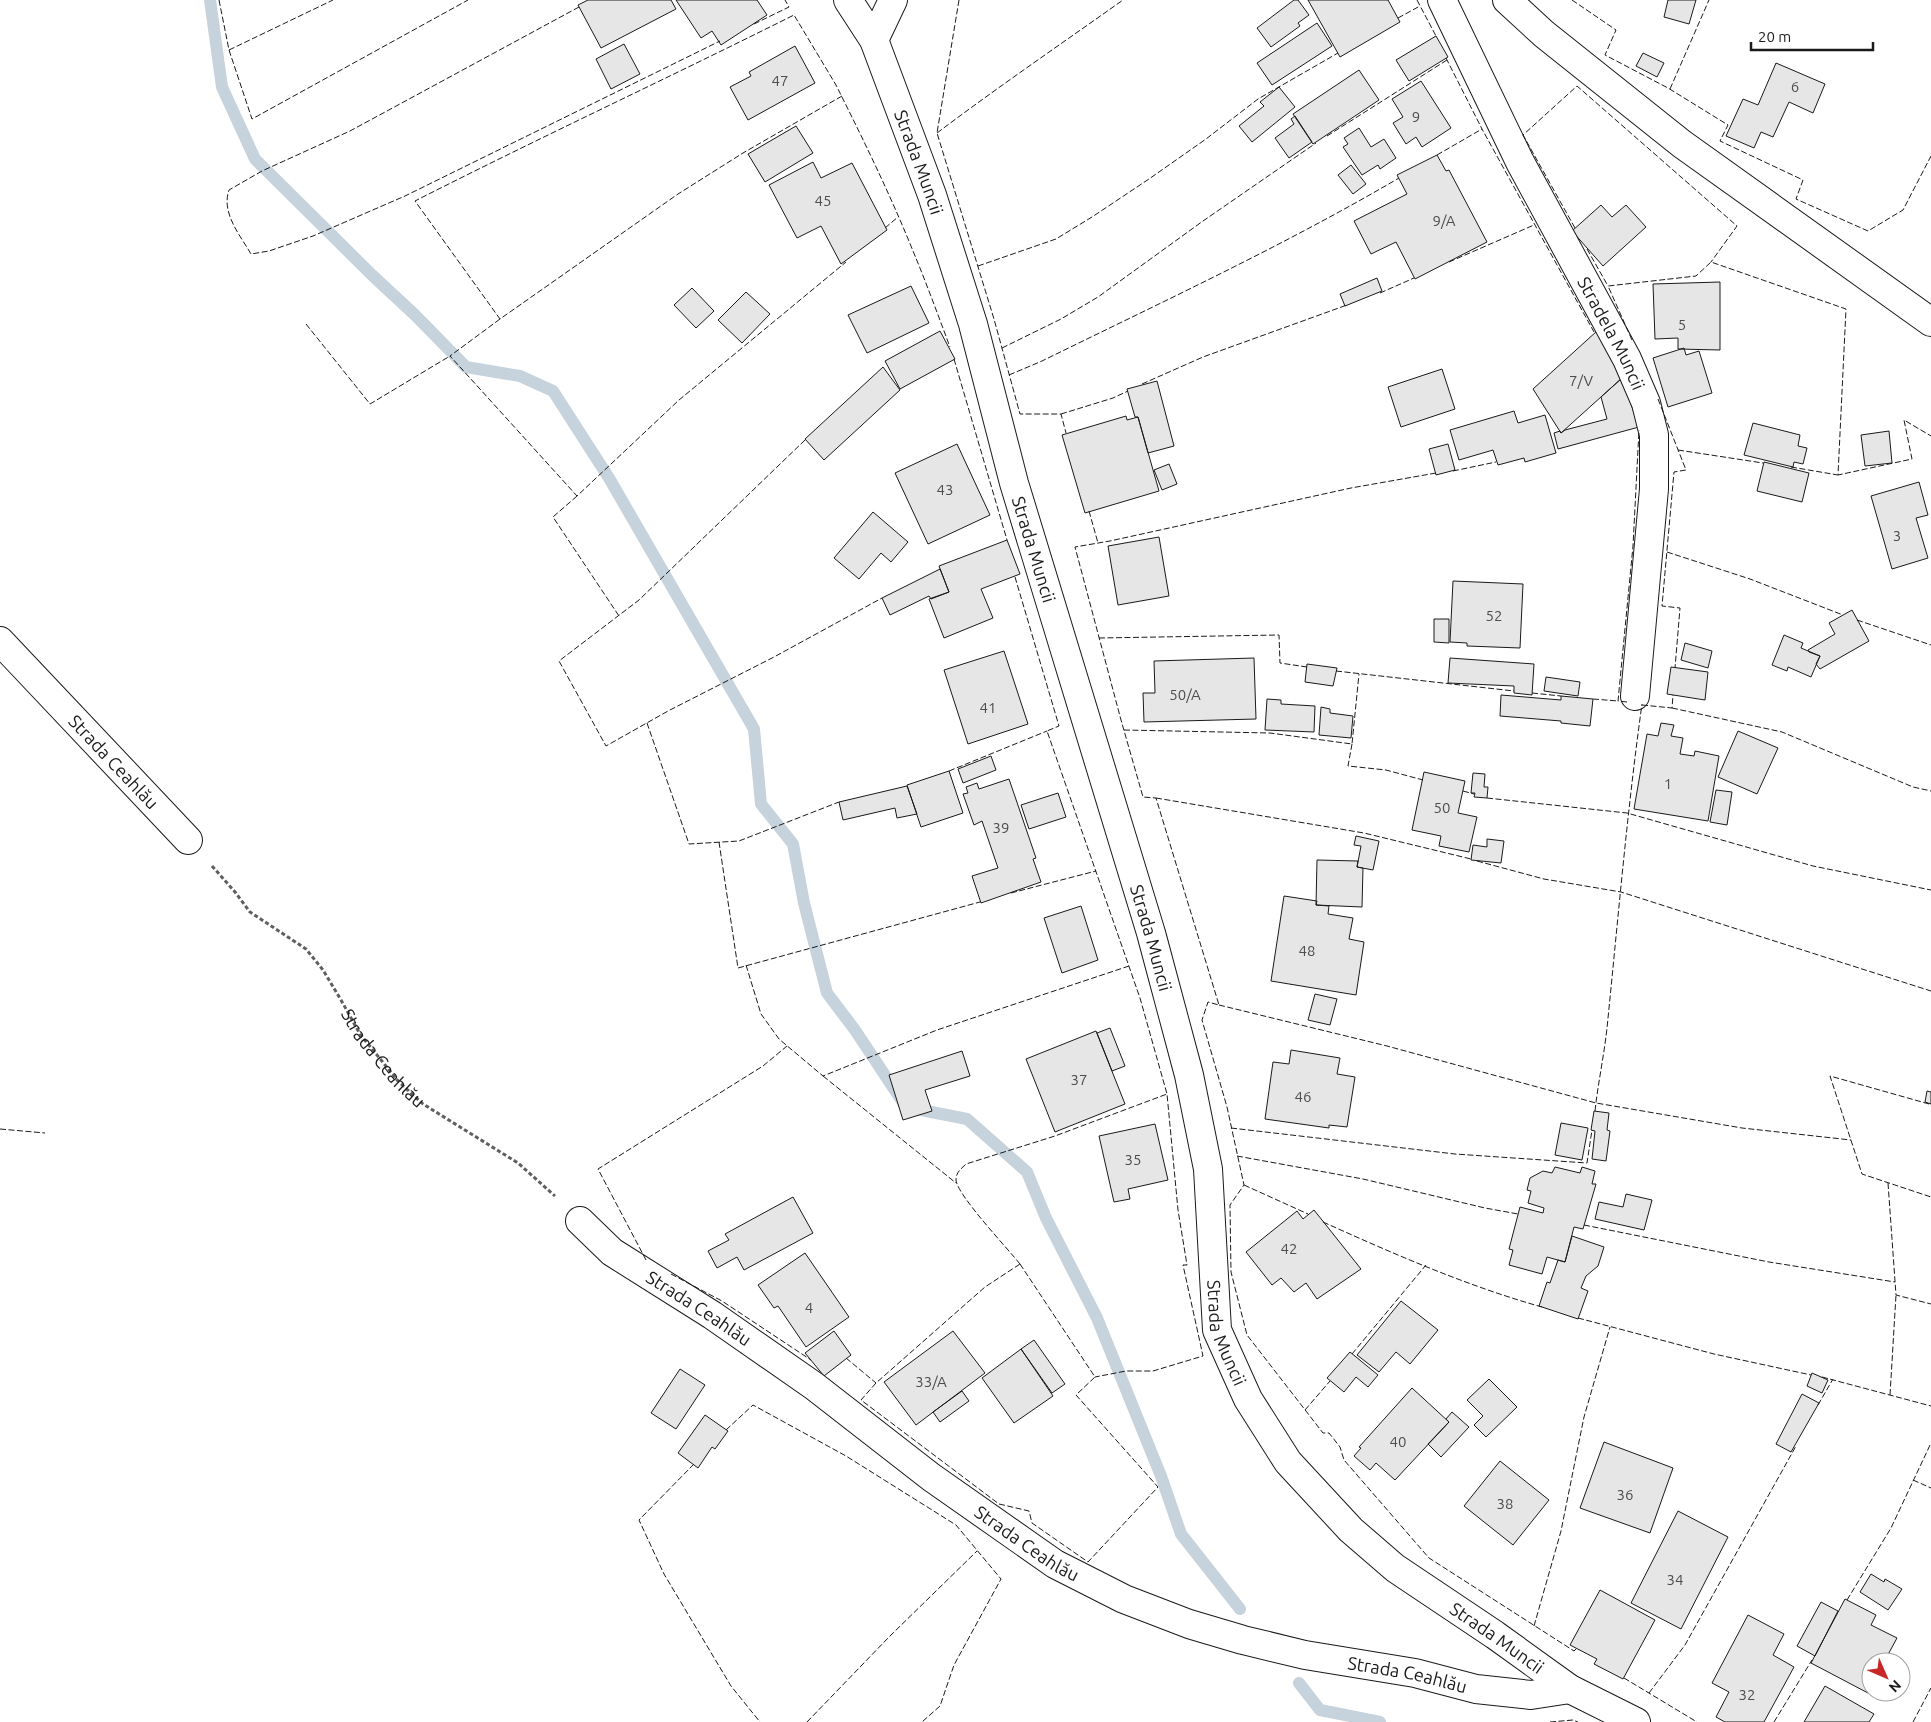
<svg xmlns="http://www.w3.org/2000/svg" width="1931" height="1722" font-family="Ubuntu,sans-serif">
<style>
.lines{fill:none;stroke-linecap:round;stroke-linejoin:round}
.stream{stroke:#c6d2dc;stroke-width:12}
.building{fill:#e6e6e6;stroke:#1a1a1a}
.street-casing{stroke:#1a1a1a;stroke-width:30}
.path{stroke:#5f5f5f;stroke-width:3;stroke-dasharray:4 2.5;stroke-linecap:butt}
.street{stroke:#fff;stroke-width:28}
.fence{stroke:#1a1a1a;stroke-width:1;stroke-dasharray:6 2.5;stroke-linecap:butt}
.labels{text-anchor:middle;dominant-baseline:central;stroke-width:4;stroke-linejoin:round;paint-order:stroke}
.number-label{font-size:15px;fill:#4d4d4d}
.street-label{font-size:18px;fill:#1a1a1a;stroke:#fff}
</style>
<rect width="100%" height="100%" fill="#fff"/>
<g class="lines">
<path class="stream" d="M 210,0 L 222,87 L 255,159 L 372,275 L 415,315 L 466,367 L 520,376 L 553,391 L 609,478 L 754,729 L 761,804 L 793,844 L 804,903 L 827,993 L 855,1030 L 906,1107 L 967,1119 L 1027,1172 L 1046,1218 L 1097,1318 L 1161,1476 L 1181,1534 L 1240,1609
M 1299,1683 L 1320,1710 L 1380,1722"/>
</g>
<path class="building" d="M 588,0 L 671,0 L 676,9 L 601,48 L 578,5 Z
M 676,0 L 757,0 L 767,15 L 721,45 L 712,31 L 701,38 Z
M 1294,0 L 1298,0 L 1309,15 L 1298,23 L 1300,26 L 1271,47 L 1257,28 Z
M 1308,0 L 1388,0 L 1400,22 L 1340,57 Z
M 1668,0 L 1696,0 L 1689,24 L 1664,17 Z
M 1317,23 L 1332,46 L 1272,85 L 1257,63 Z
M 1436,36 L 1448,57 L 1409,81 L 1396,60 Z
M 624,44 L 640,74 L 611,89 L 596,59 Z
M 795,46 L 815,83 L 748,120 L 730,87 L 751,76 L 749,72 Z
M 1643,53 L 1664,63 L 1657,77 L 1636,66 Z
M 1776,63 L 1825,84 L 1813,113 L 1789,102 L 1773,137 L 1761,132 L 1754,148 L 1726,136 L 1743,99 L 1758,105 Z
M 1359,70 L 1379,100 L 1313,144 L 1293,114 Z
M 1421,81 L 1451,128 L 1422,147 L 1416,137 L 1406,144 L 1393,123 L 1403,117 L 1392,99 Z
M 1279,87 L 1295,107 L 1252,142 L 1239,126 L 1264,106 L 1260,102 Z
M 1295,116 L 1312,142 L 1289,158 L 1275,138 L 1294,124 L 1291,119 Z
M 796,126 L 813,153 L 765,182 L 748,154 Z
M 1359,128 L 1371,147 L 1384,139 L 1396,158 L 1380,169 L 1378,165 L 1362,175 L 1343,147 L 1348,144 L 1344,138 Z
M 1437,155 L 1446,171 L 1449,170 L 1487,242 L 1415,279 L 1396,242 L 1371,254 L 1354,221 L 1407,194 L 1397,175 Z
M 813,162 L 821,178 L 852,163 L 887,230 L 841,264 L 821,226 L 797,238 L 769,185 Z
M 1351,165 L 1366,184 L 1353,194 L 1338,175 Z
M 1601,205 L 1612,217 L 1626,205 L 1646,227 L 1603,266 L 1572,231 Z
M 1377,278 L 1382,291 L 1345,306 L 1340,294 Z
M 1720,282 L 1720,350 L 1678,349 L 1678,338 L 1655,339 L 1653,284 Z
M 911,286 L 929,323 L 867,353 L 848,315 Z
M 692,288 L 714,311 L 696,328 L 674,305 Z
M 746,292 L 770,314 L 742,343 L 718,320 Z
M 940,331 L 955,359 L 900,389 L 885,361 Z
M 1597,331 L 1622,378 L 1561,433 L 1533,389 Z
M 1684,348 L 1686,355 L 1699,351 L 1712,393 L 1668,407 L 1653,358 Z
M 883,367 L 900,390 L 824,460 L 805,439 Z
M 1442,369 L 1455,409 L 1401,427 L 1388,387 Z
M 1622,378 L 1639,427 L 1558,449 L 1554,433 L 1560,431 L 1561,433 L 1565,430 L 1607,419 L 1601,397 Z
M 1157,381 L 1174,446 L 1148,453 L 1138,417 L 1135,417 L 1127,389 Z
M 1514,411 L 1518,423 L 1545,415 L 1556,453 L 1525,462 L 1524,458 L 1498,465 L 1493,450 L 1459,460 L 1450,430 Z
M 1126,416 L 1127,420 L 1138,417 L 1159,491 L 1085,513 L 1062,435 Z
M 1753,423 L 1800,435 L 1798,446 L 1807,448 L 1803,464 L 1794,462 L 1793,467 L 1744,455 Z
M 1889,431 L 1892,463 L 1865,466 L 1861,435 Z
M 957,444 L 990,515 L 928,544 L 895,473 Z
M 1448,444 L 1455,470 L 1436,475 L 1429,449 Z
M 1764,462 L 1809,473 L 1802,502 L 1757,491 Z
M 1169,464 L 1177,484 L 1162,490 L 1154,470 Z
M 1919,482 L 1928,515 L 1916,518 L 1928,558 L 1892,569 L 1871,496 Z
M 873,512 L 908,542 L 891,562 L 881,553 L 859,579 L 834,558 Z
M 1159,537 L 1169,596 L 1118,605 L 1108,546 Z
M 1007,540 L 1020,574 L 981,589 L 993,618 L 944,638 L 929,599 L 949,592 L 939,566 Z
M 940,569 L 949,592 L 931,599 L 929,596 L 890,615 L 882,598 Z
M 1453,581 L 1523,584 L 1520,648 L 1467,646 L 1467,643 L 1450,642 Z
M 1852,610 L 1869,641 L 1820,669 L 1816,664 L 1820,656 L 1809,652 L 1808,650 L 1835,634 L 1829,623 Z
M 1434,619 L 1449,619 L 1449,643 L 1434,642 Z
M 1784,635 L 1803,643 L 1801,648 L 1820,656 L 1811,677 L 1788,667 L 1787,671 L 1772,665 Z
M 1685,643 L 1712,651 L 1708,668 L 1681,660 Z
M 1004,651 L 1028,724 L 968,744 L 944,670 Z
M 1254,658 L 1256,719 L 1144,722 L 1143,693 L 1155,693 L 1154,661 Z
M 1450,658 L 1534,664 L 1532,695 L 1514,693 L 1514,686 L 1448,683 Z
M 1307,664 L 1337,668 L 1333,686 L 1305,682 Z
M 1671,667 L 1708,672 L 1705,700 L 1667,694 Z
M 1546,677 L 1580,682 L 1578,696 L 1544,691 Z
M 1501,695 L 1561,700 L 1561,696 L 1593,699 L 1590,726 L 1561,723 L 1561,721 L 1500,716 Z
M 1267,699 L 1281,700 L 1281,704 L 1315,706 L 1314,732 L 1265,730 Z
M 1321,707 L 1330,709 L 1330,713 L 1353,716 L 1351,738 L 1319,735 Z
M 1661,723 L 1674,725 L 1671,736 L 1683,738 L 1680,754 L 1694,756 L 1695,751 L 1719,756 L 1708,821 L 1634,809 L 1647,734 L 1658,736 Z
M 1738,731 L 1778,748 L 1757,794 L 1718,777 Z
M 991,756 L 996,770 L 963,783 L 958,769 Z
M 949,771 L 963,813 L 921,827 L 907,785 Z
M 1424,772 L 1465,781 L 1458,813 L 1477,817 L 1469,852 L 1439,846 L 1441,836 L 1412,830 Z
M 1473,773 L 1485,774 L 1484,787 L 1488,787 L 1487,798 L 1474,797 L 1475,793 L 1471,793 Z
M 1009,779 L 1036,858 L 1033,859 L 1041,882 L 981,903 L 972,876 L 998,868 L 982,821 L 974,825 L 963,794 L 968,793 L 966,787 L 977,783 L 979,789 Z
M 907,786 L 917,814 L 897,818 L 895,808 L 843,820 L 839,802 Z
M 1716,790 L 1732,792 L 1727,825 L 1710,822 Z
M 1058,793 L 1066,817 L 1029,829 L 1021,805 Z
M 1356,836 L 1379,841 L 1373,870 L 1357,867 L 1361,846 L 1354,845 Z
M 1487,839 L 1504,841 L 1501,863 L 1471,860 L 1473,845 L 1487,847 Z
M 1317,860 L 1358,861 L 1357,867 L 1363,868 L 1362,907 L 1316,905 Z
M 1284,896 L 1317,901 L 1316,905 L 1329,906 L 1328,914 L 1353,918 L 1349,939 L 1364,942 L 1356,995 L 1271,981 Z
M 1081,906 L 1098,960 L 1062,973 L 1044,918 Z
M 1315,994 L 1337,999 L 1330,1025 L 1308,1020 Z
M 1110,1028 L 1125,1066 L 1112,1071 L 1097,1033 Z
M 1096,1031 L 1125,1104 L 1055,1132 L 1026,1059 Z
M 1291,1050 L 1340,1058 L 1337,1074 L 1355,1077 L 1347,1127 L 1329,1125 L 1329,1128 L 1265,1119 L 1273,1062 L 1289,1064 Z
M 962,1051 L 970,1076 L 925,1090 L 932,1111 L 903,1120 L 889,1075 Z
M 1927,1091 L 1931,1092 L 1931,1104 L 1925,1102 Z
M 1594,1111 L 1609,1113 L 1607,1130 L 1610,1131 L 1606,1161 L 1592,1159 L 1595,1131 L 1591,1130 Z
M 1561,1123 L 1588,1128 L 1582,1160 L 1555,1155 Z
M 1155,1124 L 1168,1180 L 1128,1189 L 1130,1199 L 1114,1202 L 1099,1136 Z
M 1555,1167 L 1580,1173 L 1582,1167 L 1595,1171 L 1592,1184 L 1596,1184 L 1583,1229 L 1574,1227 L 1565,1262 L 1547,1257 L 1542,1274 L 1509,1265 L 1513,1250 L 1509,1249 L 1520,1207 L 1543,1213 L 1544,1208 L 1528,1203 L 1531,1191 L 1527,1190 L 1530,1178 L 1543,1171 L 1552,1173 Z
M 1626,1194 L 1652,1200 L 1644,1230 L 1595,1219 L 1599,1202 L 1623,1207 Z
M 793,1197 L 813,1233 L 744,1270 L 737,1257 L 717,1268 L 708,1251 L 729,1240 L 725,1234 Z
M 1314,1210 L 1361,1269 L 1317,1299 L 1306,1283 L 1294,1292 L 1281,1278 L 1272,1285 L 1246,1252 L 1297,1211 L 1303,1219 Z
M 1572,1236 L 1604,1247 L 1598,1266 L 1586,1276 L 1581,1288 L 1588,1291 L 1578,1319 L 1539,1306 L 1547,1282 L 1550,1283 L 1558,1260 L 1565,1262 Z
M 805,1253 L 849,1317 L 806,1347 L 778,1306 L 774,1308 L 758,1285 Z
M 1401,1301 L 1438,1330 L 1410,1364 L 1396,1352 L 1379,1372 L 1357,1355 Z
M 834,1331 L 851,1355 L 824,1376 L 805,1353 Z
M 953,1331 L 985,1373 L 916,1425 L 884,1382 Z
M 1034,1340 L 1065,1384 L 1052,1393 L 1021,1349 Z
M 1021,1349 L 1053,1396 L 1014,1423 L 982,1378 Z
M 1350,1352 L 1378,1375 L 1368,1387 L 1356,1377 L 1344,1392 L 1327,1378 Z
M 680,1369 L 705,1385 L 676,1429 L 651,1413 Z
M 1812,1373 L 1828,1380 L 1822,1393 L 1807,1386 Z
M 1489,1379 L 1517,1407 L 1486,1437 L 1474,1425 L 1483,1416 L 1467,1400 Z
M 1412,1388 L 1449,1422 L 1395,1480 L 1376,1463 L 1370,1470 L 1354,1456 L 1361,1448 L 1359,1447 Z
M 962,1391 L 969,1401 L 940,1422 L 933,1412 Z
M 1802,1394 L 1819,1403 L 1791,1452 L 1776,1444 Z
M 1452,1412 L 1469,1427 L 1441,1457 L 1428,1444 L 1449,1422 L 1446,1419 Z
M 705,1415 L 728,1431 L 715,1449 L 712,1447 L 698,1468 L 678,1453 Z
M 1604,1442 L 1673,1468 L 1650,1533 L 1580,1508 Z
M 1500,1461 L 1549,1500 L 1513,1545 L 1464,1506 Z
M 1678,1511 L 1728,1537 L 1681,1629 L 1631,1603 Z
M 1871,1574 L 1884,1582 L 1885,1579 L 1902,1589 L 1888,1610 L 1860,1592 Z
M 1600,1590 L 1655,1620 L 1623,1679 L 1594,1664 L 1597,1659 L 1570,1645 Z
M 1845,1599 L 1876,1615 L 1871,1625 L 1897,1638 L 1884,1662 L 1871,1662 L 1871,1687 L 1868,1693 L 1811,1663 Z
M 1821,1602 L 1838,1611 L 1815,1656 L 1797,1646 Z
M 1748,1615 L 1784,1634 L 1773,1655 L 1794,1667 L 1764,1722 L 1725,1722 L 1716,1717 L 1729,1692 L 1712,1683 Z
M 1825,1686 L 1874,1714 L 1869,1722 L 1804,1722 Z"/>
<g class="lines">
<g class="street-casing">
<g id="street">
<path id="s2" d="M 848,0 L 874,40 L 932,195 L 973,324 L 1014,483 L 1151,933 L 1189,1075 L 1208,1169 L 1217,1330 L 1248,1399 L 1288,1462 L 1351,1530 L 1395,1568 L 1495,1635 L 1570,1689 L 1636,1722"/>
<path id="s3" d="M 1442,0 L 1520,162 L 1627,359 L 1646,403 L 1654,435 L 1654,489 L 1635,696"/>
<path d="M 1507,0 L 1544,34 L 1682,144 L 1931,322"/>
<path d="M 874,40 L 893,0"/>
<path id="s4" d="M 0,641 L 188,840"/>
<path id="s5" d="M 580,1221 L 612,1252 L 712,1315 L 814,1386 L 931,1477 L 1055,1564 L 1124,1599 L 1189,1624 L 1243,1640 L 1305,1655 L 1415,1673 L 1476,1689 L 1531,1695 L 1570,1689"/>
</g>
</g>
<path class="path" id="s1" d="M 212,866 L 235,892 L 250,912 L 306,949 L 323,970 L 341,1000 L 360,1034 L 398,1081 L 423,1104 L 518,1163 L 555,1196"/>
<use href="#street" class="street"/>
<path class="fence" d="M 219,0 L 229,50 L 252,119 L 468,0
M 959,0 L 937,133 L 994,319 L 1020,414 L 1061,414 L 1066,433
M 1417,0 L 1436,36
M 1572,0 L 1616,30 L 1605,55 L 1668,88 L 1728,125 L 1720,141 L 1803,180 L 1796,199 L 1868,231 L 1903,210 L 1931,156
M 579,7 L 350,131 L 262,171 L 229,190 C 221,213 240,235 251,254 L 269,251 L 313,236 L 405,196 L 720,41
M 1398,18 L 1420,6
M 754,24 L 789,7 L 785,0
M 229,50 L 333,0
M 1446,58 L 1482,129 L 1594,332
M 1670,89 L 1709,0
M 842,96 L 743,153 L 678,194 L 500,319 L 415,201 C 541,137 668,78 794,15 L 836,85 C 863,139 890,194 913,251 C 926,282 938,315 950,347
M 937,133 C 998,87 1061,44 1123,0
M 1327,136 L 1447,60
M 1437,155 L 1482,129
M 885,228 L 898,217
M 1575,228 L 1523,135 L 1577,86 L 1737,226 L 1711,262
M 1587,249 L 1608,286
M 1449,262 L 1534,225
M 978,266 L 1056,239 L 1092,217 L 1149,179 L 1206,139 L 1258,99 L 1338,53
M 1380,293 L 1414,278
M 500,319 L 450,356 L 577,496 L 679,400 L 846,262
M 306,324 L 370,404 L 450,356
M 1632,340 L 1608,286 L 1696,276 L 1711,262 L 1846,309 L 1838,475 L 1912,459 L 1904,420 L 1931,436
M 1002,348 L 1061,319 L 1098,297 L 1203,221 L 1316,143
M 954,359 L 1007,540
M 1009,375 L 1042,361 C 1162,302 1283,246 1399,178
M 1142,384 L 1203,357 L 1347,305
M 1658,399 L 1686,470 L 1674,472 L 1662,606 L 1680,608 L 1675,668
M 1061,414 L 1113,398 L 1128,391
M 805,440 L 639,600 L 559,661 L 606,746 L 668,711 L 774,657 L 882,598
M 1678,450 L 1763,463
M 1791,467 L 1838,475
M 1453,471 L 1496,462
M 1436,473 L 1351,488 L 1110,541 L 1075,547 L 1121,720 L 1143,797 L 1156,798 L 1219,1005 L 1208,1002 L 1202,1020 L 1227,1107 L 1244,1185 L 1230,1205 L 1231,1272 L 1247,1335 L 1323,1433 L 1329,1433 L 1340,1447 L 1344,1460 L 1429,1558 L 1574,1651 L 1577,1648
M 577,496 L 553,517 L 619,616
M 1089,511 L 1098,543
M 1667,552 L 1750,579 L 1843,615
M 1015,577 L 1059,726 L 1047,731 L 1140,998 L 1167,1094
M 1857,620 L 1931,645
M 1099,638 L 1279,635 L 1280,663 L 1307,667
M 1336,671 L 1514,691
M 1532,693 L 1561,696
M 1593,699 L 1618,701
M 1627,702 L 1618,701 L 1633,546 L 1639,430
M 1642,705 L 1672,708 L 1673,695
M 1672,708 L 1782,732 L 1913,787 L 1931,791
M 647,723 L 689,844 L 739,841 L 839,802
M 1124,730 L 1270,733 L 1352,744 L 1359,674
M 1352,744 L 1348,766 L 1386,770 L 1423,780
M 949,771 L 1047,731
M 1463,791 L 1474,794
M 1156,798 L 1364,833 L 1471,859
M 1487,798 L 1627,813 L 1813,866 L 1931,890
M 719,842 L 738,968 L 980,902
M 1477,861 L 1544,879 L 1621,892 L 1931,991
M 1011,893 L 1096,871
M 746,965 L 761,1014 L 779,1039 L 823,1076 L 937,1030 L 1129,966
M 1219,1005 L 1387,1046 L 1596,1103 L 1742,1128 L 1851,1140
M 823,1076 L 956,1183
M 1929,1104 L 1830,1076 L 1862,1174 L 1931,1197
M 1595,1111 C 1598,1083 1604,1056 1607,1028 C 1618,920 1627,812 1642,704
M 1231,1128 L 1455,1154 L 1587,1163 L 1592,1130
M 0,1129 L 45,1133
M 1237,1156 L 1363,1179 L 1485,1208 L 1518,1214
M 1888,1183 L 1896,1295 L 1931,1304
M 1244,1185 L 1308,1214
M 1323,1222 C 1394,1254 1467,1286 1542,1307
M 1584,1225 L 1769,1262 L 1895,1282
M 646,1260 L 598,1169 L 763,1066 L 787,1046
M 1020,1264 L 1095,1377 L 1076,1395 L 1158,1487 L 1088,1562 L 1032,1523 L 1029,1511 L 999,1504 L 861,1400 L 876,1383 L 985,1287 Z
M 1020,1264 C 1009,1250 957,1195 956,1180 C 956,1172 961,1169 966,1164 L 1055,1136 L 1167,1094 L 1178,1210 L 1187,1265 L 1183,1265 L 1203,1356 L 1153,1371 L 1126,1371 L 1095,1377
M 671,1274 L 722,1301 L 811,1360
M 1578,1318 L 1714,1354 L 1811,1375
M 1352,1354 L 1426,1265
M 846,1358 L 876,1383
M 1822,1377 L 1931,1406
M 1890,1395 L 1896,1295
M 1818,1405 L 1833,1379
M 1305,1410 L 1330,1381
M 726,1430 L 753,1405 L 846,1456 L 956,1525 L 1001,1579 L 954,1665 L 940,1706 L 922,1722
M 694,1464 L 639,1520 L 664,1574 L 731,1686 L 760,1722
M 1913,1480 L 1931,1488
M 1847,1600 L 1891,1528 L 1931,1443
M 1534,1626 L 1561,1531 L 1584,1417 L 1610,1327
M 1624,1678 L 1697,1722
M 1649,1693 L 1685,1645 L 1796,1446
M 807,1722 L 889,1637 L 977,1551
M 1550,1722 L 1573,1720 L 1578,1722
M 1774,1722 L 1812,1660
M 1913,1722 L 1931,1688"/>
</g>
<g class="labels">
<g class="number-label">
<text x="780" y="80">47</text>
<text x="1795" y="86">6</text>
<text x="1416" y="116">9</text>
<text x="823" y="200">45</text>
<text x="1444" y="220">9/A</text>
<text x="1682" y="324">5</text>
<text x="1581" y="380">7/V</text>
<text x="945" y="489">43</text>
<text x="1897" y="535">3</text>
<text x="1494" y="615">52</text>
<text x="1185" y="694">50/A</text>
<text x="988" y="707">41</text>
<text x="1668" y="783">1</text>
<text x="1442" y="807">50</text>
<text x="1001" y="827">39</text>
<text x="1307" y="950">48</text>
<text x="1079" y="1079">37</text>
<text x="1303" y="1096">46</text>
<text x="1133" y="1159">35</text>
<text x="1289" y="1248">42</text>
<text x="809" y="1307">4</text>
<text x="931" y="1381">33/A</text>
<text x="1398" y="1441">40</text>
<text x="1625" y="1494">36</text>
<text x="1505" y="1503">38</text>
<text x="1675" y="1579">34</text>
<text x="1747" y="1694">32</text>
</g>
<g class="street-label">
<text stroke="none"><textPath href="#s2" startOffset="178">Strada Muncii</textPath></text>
<text stroke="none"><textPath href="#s3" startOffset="374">Stradela Muncii</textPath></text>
<text stroke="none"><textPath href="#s2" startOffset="582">Strada Muncii</textPath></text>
<text stroke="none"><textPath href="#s4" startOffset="166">Strada Ceahlău</textPath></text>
<text stroke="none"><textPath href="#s2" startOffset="988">Strada Muncii</textPath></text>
<text stroke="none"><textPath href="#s1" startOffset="261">Strada Ceahlău</textPath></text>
<text stroke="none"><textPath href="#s5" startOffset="148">Strada Ceahlău</textPath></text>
<text stroke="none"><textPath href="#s2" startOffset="1392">Strada Muncii</textPath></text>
<text stroke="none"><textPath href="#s5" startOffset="552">Strada Ceahlău</textPath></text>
<text stroke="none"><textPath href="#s2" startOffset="1812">Strada Muncii</textPath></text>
<text stroke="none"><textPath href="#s5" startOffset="958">Strada Ceahlău</textPath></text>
</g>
</g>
<g transform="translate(1886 1677) rotate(135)"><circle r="24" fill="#ffffff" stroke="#a3a3a3"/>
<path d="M0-4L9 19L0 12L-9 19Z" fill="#c62828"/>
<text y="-8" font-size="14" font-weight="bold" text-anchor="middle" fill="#1a1a1a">N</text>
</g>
<path d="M1751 42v8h122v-8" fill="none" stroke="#1a1a1a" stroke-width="2.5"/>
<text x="1758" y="42" font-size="15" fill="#1a1a1a" stroke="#ffffff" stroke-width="4" paint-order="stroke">20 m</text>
</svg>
